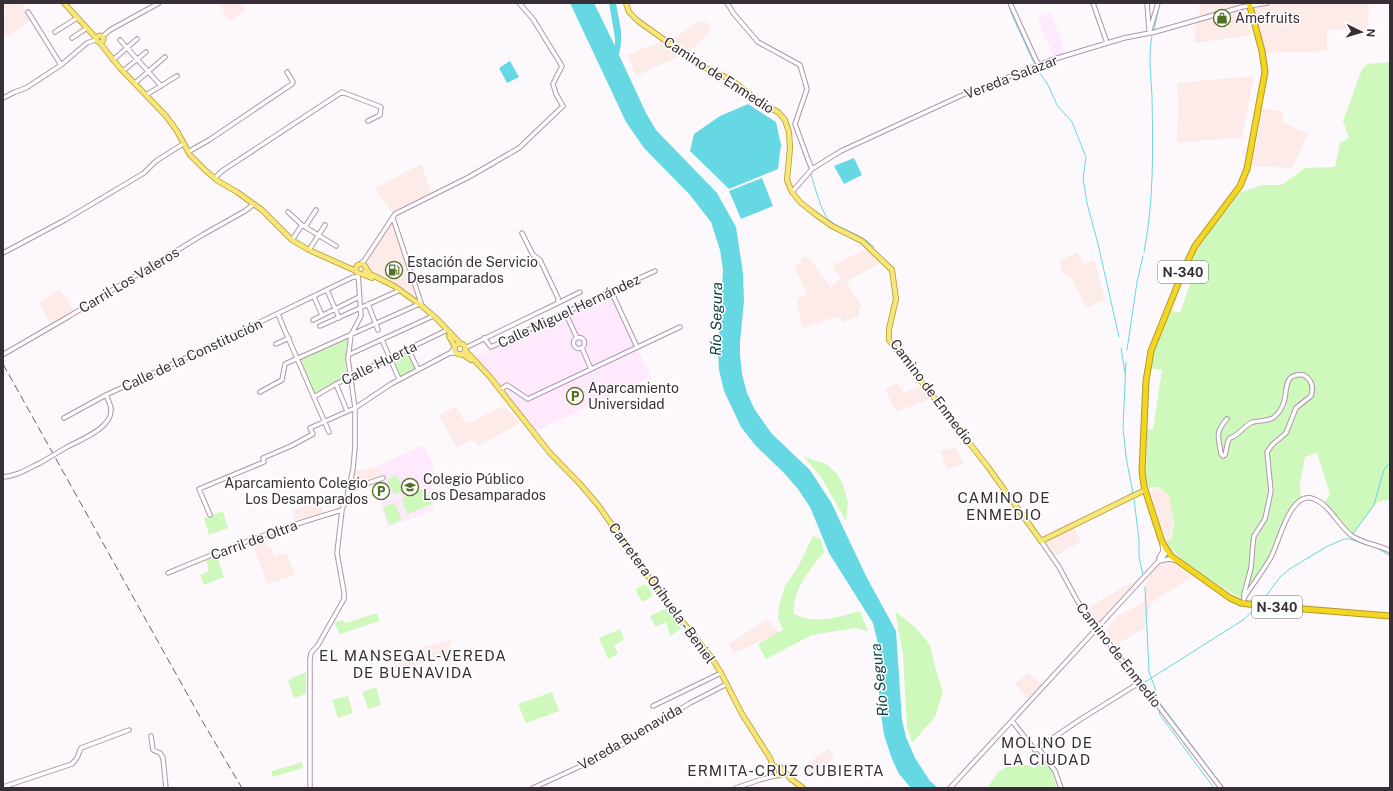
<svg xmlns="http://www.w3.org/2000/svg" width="1393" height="791" font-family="'Public Sans',sans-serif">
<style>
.built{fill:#feeafc}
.industrial{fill:#fcebe8}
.green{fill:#cff8bc}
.water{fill:#66d8e3}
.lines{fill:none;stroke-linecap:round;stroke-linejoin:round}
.stream{stroke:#66d8e3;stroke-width:1}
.minor-casing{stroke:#ae95ac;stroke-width:5.5}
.major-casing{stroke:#b19b29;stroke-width:6}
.highway-casing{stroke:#b19b29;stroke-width:7}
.minor{stroke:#fff;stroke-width:3.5}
.major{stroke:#f7e67a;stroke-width:4.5}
.highway{stroke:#f2d621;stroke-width:5}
.rail{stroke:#6b626a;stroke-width:1;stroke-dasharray:8 4;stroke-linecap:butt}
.minor-bridge-casing{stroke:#ae95ac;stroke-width:5.5;stroke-linecap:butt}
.minor-bridge{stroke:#fff;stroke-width:3.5}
.labels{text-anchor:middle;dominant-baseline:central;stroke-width:3;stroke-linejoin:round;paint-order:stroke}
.shield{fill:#fff;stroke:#746d73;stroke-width:1}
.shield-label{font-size:13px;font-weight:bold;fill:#382e37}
.poi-label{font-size:14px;fill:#382e37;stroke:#fff;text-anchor:start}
.street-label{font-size:14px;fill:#382e37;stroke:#fff}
.water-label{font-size:15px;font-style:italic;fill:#0d4347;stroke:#fff}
.neighbourhood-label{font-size:15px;letter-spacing:1px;fill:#382e37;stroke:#fff}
</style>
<rect width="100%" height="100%" fill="#fdf8fc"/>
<path class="built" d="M 1051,13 L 1066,53 L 1054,57 L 1037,18 Z
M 611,292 L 651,377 L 536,431 L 475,356 Z
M 423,445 L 433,465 L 432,493 L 434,510 L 388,527 L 380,503 L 392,498 L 378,466 Z"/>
<path class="industrial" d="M 3,3 L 27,3 L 23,5 L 29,21 L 9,36 L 7,33 L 3,35 L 3,16 L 7,13 L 3,6 Z
M 219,3 L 242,3 L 246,10 L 229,21 Z
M 1199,3 L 1242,3 L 1252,35 L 1194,43 L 1196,22 L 1200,22 Z
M 1252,3 L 1369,3 L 1368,29 L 1327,30 L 1327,51 L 1265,53 Z
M 701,20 L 710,25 L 712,29 L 688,53 L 669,41 Z
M 662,41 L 682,55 L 636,76 L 627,55 Z
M 1254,76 L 1242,138 L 1177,142 L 1178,106 L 1177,83 Z
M 1263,108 L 1284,112 L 1282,122 L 1308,134 L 1292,168 L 1252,166 Z
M 421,164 L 431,193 L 393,214 L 375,188 Z
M 393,222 L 417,295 L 378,277 L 370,270 L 366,263 Z
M 866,249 L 880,263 L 846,282 L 862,307 L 859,310 L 859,316 L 844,322 L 838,316 L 802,328 L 797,299 L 807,294 L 795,268 L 803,257 L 808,257 L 831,287 L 841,278 L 832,266 Z
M 1077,252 L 1083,264 L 1094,260 L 1105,299 L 1087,308 L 1072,279 L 1062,273 L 1059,261 Z
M 60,289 L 75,313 L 52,327 L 39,303 Z
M 898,383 L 904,393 L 922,385 L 933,398 L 896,412 L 885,389 Z
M 456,406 L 466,424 L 504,406 L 520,423 L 478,446 L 472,439 L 457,448 L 439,416 Z
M 955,447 L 964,463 L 947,469 L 940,451 Z
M 378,466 L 383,477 L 351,486 L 355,471 Z
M 1162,487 L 1170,492 L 1173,526 L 1168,543 L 1173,562 L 1191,577 L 1151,603 L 1144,628 L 1114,646 L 1104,632 L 1116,617 L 1144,602 L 1146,583 L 1162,552 L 1162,532 L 1150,490 Z
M 320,502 L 324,514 L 296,522 L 293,510 Z
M 1072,522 L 1081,542 L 1054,556 L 1042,537 Z
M 265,538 L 267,547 L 271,547 L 274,556 L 286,553 L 296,575 L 267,584 L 252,542 Z
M 1141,577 L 1098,623 L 1093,617 L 1087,608 Z
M 767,619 L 779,633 L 733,654 L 729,644 Z
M 452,639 L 446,656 L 405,668 L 406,675 L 397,678 L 393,657 Z
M 1029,673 L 1042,685 L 1027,699 L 1015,683 Z
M 829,748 L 834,758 L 812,775 L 804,767 Z"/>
<path class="green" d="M 1390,62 L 1390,502 L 1388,500 L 1377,502 L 1353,533 L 1342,523 L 1324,503 L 1330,494 L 1317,453 L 1305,457 L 1300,483 L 1301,498 L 1286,515 L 1273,553 L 1242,599 C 1224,588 1175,560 1167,542 L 1171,539 L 1174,524 L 1169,495 L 1158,487 L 1149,488 L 1146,478 L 1147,430 L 1153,429 L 1162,370 L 1150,368 L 1153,350 L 1171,310 L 1180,313 L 1192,278 L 1186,275 L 1203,238 L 1241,192 L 1263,185 L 1281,185 L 1305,168 L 1335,167 L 1340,143 L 1349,138 L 1343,121 L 1362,69 L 1367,64 Z
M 349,338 C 344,349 345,362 347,375 L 315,394 L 300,359 Z
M 408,351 L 416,368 L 400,376 L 392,358 Z
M 803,456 L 826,464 L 837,474 L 843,485 L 848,502 L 846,521 L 821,477 Z
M 397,475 L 404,491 L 394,495 L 387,479 Z
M 426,488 L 432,504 L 407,514 L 401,498 Z
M 395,503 L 402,520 L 389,525 L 383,507 Z
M 223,511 L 228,528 L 209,535 L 204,518 Z
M 813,536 L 821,539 L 824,552 C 810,570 792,590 794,614 C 815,625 838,617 860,611 L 868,631 L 855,628 L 812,635 L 766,659 L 758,644 L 783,630 L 778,618 L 779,605 L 785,586 L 798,567 Z
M 217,556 L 224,577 L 204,585 L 200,575 L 209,571 L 206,560 Z
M 646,584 L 653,596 L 642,602 L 635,589 Z
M 667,608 L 681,629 L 670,636 L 666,622 L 655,627 L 650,616 Z
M 895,611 L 917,629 L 930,645 L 935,666 L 943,692 L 935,717 L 912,743 L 907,727 L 903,654 Z
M 377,613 L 380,621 L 340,634 L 334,622 L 342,620 L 346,623 Z
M 620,629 L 624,640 L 614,645 L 618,654 L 608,659 L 599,638 Z
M 306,672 L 306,694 L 294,698 L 288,680 Z
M 376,687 L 381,705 L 368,709 L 362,692 Z
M 552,692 L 559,711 L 526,723 L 518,704 Z
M 348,696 L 353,713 L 338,718 L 332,700 Z
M 1045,759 L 1052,772 L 1057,788 L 987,788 C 993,781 997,770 1007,767 C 1010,766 1014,767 1017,766 C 1025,765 1028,763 1034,769 Z
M 302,762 L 303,768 L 272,777 L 272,771 Z"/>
<path class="water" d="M 570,3 L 594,3 L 615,46 L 615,38 L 609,3 L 616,3 L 621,31 L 621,43 L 619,55 L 646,113 L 656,130 L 717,193 L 736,227 L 743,273 L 744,300 L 740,342 L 740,355 L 742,374 L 747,393 L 755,410 L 772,434 L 810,470 L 823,490 L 831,502 L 866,576 L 896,631 L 902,720 L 906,737 L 915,758 L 930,781 L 938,788 L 911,788 L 899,774 L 892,759 L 884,735 L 879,699 L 879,648 L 873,623 L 829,553 L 810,507 L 798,489 L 783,472 L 755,445 L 741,427 L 724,391 L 719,370 L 718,351 L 723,270 L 720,250 L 711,222 L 690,195 L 644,148 L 626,122 Z
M 510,61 L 519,77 L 507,83 L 499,68 Z
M 748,104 L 776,122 L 781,145 L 778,169 L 729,189 L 690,151 L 694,134 L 720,116 Z
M 854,158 L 862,175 L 844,184 L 834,166 Z
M 762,178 L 773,206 L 741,219 L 729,191 Z"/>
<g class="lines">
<path class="stream" d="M 1008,3 L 1013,17 L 1035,65
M 735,17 L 747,32
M 1154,30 L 1160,3
M 749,34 L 756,42
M 759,44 L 766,48
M 1037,69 L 1048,85 L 1057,105 L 1072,122 L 1086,157 L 1083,179 L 1087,203 L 1098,244 L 1119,337
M 803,152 L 809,168
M 811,174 C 814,184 822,214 829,220 C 842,231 859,232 874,247
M 1144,252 C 1154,201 1153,148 1152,97 C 1151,76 1148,56 1152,36
M 1121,348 L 1125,373
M 1127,350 L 1137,282 L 1143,256
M 1126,362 L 1123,427 L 1126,457 L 1133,493
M 1134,499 L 1139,540 L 1139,557 L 1143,575
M 1353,534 L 1374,505 L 1380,483 L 1384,470 L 1390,462
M 1145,587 L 1149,672 L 1155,688 L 1157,699
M 1261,603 L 1280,577 L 1288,570 L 1326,547 L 1344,539 L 1350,539 L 1377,548 L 1390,556
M 1145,682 L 1243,620 L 1257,607
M 1153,696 L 1159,702 L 1224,788
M 1159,709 L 1160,715 L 1214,788"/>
<g class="minor-casing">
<path id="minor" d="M 727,3 L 734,14 L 758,42 L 800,65 L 807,89 L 795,124 L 809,162 L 812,169
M 1010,3 L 1035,58 L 1039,65
M 1093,3 L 1107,43
M 1147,3 L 1149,30
M 28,12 L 61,65
M 55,32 L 77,18
M 1149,33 L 1158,3
M 102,37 L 110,30 L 159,3
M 72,38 L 87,28
M 120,40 L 161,86
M 113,60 L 137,39
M 123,71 L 146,52
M 135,83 L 165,57
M 146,95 L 177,76
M 3,98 L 15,92 L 26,88 L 61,65 L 87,43 L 96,40
M 188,152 L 209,140 L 292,84 L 293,82 L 287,72
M 215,178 L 222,171 L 342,92 L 381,107 L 380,115 L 368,121
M 792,192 L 812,169 L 841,151 L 969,92 L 980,91 L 1001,80 L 1051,60 L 1124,38 L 1155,32 L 1242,7 L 1267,3
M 288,212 L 302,225 L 336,246
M 393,218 L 422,306
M 305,227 L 316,210
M 292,240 L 302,225
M 309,250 L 325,225
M 3,253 L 65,220 L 144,173 L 156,161 L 183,144
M 360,264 L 364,261 L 395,214 L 469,177 L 519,148 L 563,106 L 556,94 L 553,84 L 562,66 L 533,19 L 519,3
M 327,290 L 339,318
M 611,291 L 637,347
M 314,297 L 322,315
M 558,303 L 580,292
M 368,304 L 378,330
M 565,312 L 577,338
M 278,314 L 285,331
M 313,320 L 359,297
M 320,326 L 398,291
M 286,333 L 329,432
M573.5 343a5.5 5.5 0 1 1 11 0a5.5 5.5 0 1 1-11 0Z
M 484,338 L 491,347 L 655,271
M 382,340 L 399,379
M 276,344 L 289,338
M 465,348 L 558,303 L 558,298 L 540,260 L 533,255 L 522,233
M 582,348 L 591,369
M 408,349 L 418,369
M 450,353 L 457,353
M 4,354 L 68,317 L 204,234 L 245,211 L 254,204
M 348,355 L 431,317
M 336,384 L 347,411
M 500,390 L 507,385 L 528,399 L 530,398 L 680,327
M 260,392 L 282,380 L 285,364 L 417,305
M 314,397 L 336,384 L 445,331
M 64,418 L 106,395 L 194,354 L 353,277 L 358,277
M 1227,419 C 1214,433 1219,438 1221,454 L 1223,456 L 1225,455 L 1228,441 L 1230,438 C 1240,435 1244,425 1253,422 C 1260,420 1268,422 1274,417 C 1278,414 1282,408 1284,402 C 1288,388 1283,373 1304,375 C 1312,380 1314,387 1311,396 L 1296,408 L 1286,433 L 1272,445 L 1267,452 L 1271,491 L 1265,519 L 1254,536 L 1253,543 L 1251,568 L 1244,594 L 1244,599
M 67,447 C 80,440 112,428 111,410 C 111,405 108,400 106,395
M 3,477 C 17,476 27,469 40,463
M 348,490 L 383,478
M 210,515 L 199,489 L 264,462 L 263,458 L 291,446 L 313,434 L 310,428 L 355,408 L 391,384 L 450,353 L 454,349
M 1041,541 L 1059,567 L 1078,602 L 1150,698 L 1157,704 L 1221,788
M 1159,558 L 1163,551 L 1162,543
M 1159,561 L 1169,559 L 1175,560
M 168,573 C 224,549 283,527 342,510
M 1244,598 C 1253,584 1263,571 1271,557 C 1279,543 1290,489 1314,499 C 1330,505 1338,525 1351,535 C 1362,544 1378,544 1390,551
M 653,706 L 721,673
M 1012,721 L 1035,750 L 1081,719 L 1139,683
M 151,736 L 153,750 L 160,753 L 163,758 L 166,788
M 1038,748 L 1055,771 L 1061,788
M 3,787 L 72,764 L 77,758 L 81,748 L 129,730
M 310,788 L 310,659 L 311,653 L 318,645 L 344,599 L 344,592 L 337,553 L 342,510 L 347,497 L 353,469 L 355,447 L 355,408 L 348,359 L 351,335 L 361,316 L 358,273
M 533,788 L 607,754 L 690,703 L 727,684
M 736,788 L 759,780 L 778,775
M 950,788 L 1167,552"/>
</g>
<g class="major-casing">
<path id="major" d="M 64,3 L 96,38
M 626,3 L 629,12 L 638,21 L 701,66 L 732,80 L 759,102 L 778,112 L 785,120 L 789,132 L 790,148 L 787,180 L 792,192 L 800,202 L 815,214 L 832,226 L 862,241 L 892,270 L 896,299 L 889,329 L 889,340 L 988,467 L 1041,541 L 1145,490
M96.5 39a3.5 3.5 0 1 1 7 0a3.5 3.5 0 1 1-7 0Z
M 100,43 L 119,67 L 166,116 L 177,131 L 190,155 L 205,170 L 218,181 L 237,192 L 262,210 L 292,240 L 309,250 L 356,271
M356 269a5 5 0 1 1 10 0a5 5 0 1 1-10 0Z
M 366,268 L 370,274 L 394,286 L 422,306 L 437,319 L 460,343
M 362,274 L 372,278
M 449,336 L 455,347
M454.5 349a5.5 5.5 0 1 1 11 0a5.5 5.5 0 1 1-11 0Z
M 465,350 L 490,377 L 550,453 L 581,485 L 598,505 L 667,603 L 711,657 L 721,673 L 742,714 L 770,758 L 774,769
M 460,354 L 462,354 L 471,360
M773.5 771a4.5 4.5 0 1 1 9 0a4.5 4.5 0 1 1-9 0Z
M 783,770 L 791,779 L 803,788"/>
</g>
<g class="highway-casing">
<path id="highway" d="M 1249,3 L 1262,51 L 1265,72 L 1247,169 L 1240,186 L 1195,246 L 1184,269 L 1151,351 L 1146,381 L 1142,471 L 1144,486 L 1150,505 L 1162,542 L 1171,556 L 1230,598 L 1241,603 L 1256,605 L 1390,616"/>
</g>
<use href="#minor" class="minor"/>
<use href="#major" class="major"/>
<use href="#highway" class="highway"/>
<path class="rail" d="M 3,364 L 204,724 L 242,788"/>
<g class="minor-bridge-casing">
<path id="minor-bridge" d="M 40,463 L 67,447"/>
</g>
<use href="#minor-bridge" class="minor-bridge"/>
</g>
<defs>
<g id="shop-ring" transform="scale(0.9)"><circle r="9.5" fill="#fff" stroke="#547024" stroke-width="1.5"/><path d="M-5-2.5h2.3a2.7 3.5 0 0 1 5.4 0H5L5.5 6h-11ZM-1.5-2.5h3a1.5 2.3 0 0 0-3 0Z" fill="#547024"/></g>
<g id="fuel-ring" transform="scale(0.9)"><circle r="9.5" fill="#fff" stroke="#547024" stroke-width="1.5"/><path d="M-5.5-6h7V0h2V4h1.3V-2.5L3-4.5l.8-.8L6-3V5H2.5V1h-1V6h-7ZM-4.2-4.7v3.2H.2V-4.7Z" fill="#547024"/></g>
<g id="parking-ring" transform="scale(0.9)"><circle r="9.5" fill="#fff" stroke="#547024" stroke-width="1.5"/><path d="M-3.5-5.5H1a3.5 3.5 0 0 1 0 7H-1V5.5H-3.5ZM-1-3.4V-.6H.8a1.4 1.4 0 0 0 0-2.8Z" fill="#547024"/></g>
<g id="school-ring" transform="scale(0.9)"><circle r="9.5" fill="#fff" stroke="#547024" stroke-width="1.5"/><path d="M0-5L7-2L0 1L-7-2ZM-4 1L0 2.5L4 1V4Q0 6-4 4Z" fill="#547024"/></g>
</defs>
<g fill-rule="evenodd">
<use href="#shop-ring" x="1222" y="18"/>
<use href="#fuel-ring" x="394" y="270"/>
<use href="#parking-ring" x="575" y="396"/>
<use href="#school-ring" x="410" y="487"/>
<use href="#parking-ring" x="381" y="491"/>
</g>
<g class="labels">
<g class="shield">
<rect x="1158" y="261" width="50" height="22" rx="3"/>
<rect x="1252" y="596" width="50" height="22" rx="3"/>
</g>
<g class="shield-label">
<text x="1183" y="272">N-340</text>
<text x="1277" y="607">N-340</text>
</g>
<g class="poi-label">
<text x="1235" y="18">Amefruits</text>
<text x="407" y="262">Estación de Servicio<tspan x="407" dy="16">Desamparados</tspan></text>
<text x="588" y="388">Aparcamiento<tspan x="588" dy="16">Universidad</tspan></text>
<text x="423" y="479">Colegio Público<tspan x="423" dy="16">Los Desamparados</tspan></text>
<text x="368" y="483" text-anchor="end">Aparcamiento Colegio<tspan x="368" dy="16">Los Desamparados</tspan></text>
</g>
<g class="street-label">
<text transform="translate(719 75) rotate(33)">Camino de Enmedio</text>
<text transform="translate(1011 77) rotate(-21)">Vereda Salazar</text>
<text transform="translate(129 280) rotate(-31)">Carril Los Valeros</text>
<text transform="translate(569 311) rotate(-25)">Calle Miguel Hernández</text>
<text transform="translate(192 355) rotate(-25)">Calle de la Constitución</text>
<text transform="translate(379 363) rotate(-26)">Calle Huerta</text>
<text transform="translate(932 392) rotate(53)">Camino de Enmedio</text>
<text transform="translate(254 540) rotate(-20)">Carril de Oltra</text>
<text transform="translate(662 593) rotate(54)">Carretera Orihuela - Beniel</text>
<text transform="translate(1119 655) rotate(52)">Camino de Enmedio</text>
<text transform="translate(630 737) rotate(-30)">Vereda Buenavida</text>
</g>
<g class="water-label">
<text transform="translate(716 319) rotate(-89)">Río Segura</text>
<text transform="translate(879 680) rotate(-96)">Río Segura</text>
</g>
<g class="neighbourhood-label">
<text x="1004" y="497">CAMINO DE<tspan x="1004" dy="17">ENMEDIO</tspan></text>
<text x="413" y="655">EL MANSEGAL-VEREDA<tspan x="413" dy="17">DE BUENAVIDA</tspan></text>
<text x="1047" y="742">MOLINO DE<tspan x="1047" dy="17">LA CIUDAD</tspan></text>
<text x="786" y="770">ERMITA-CRUZ CUBIERTA</text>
</g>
</g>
<rect width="1393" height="791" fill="none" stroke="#382e37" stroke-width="8"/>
<g transform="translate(1361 32) rotate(95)" stroke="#ffffff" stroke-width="3" paint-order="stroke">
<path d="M0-3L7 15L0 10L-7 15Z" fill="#382e37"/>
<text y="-6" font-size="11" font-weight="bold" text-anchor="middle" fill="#382e37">N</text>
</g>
</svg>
